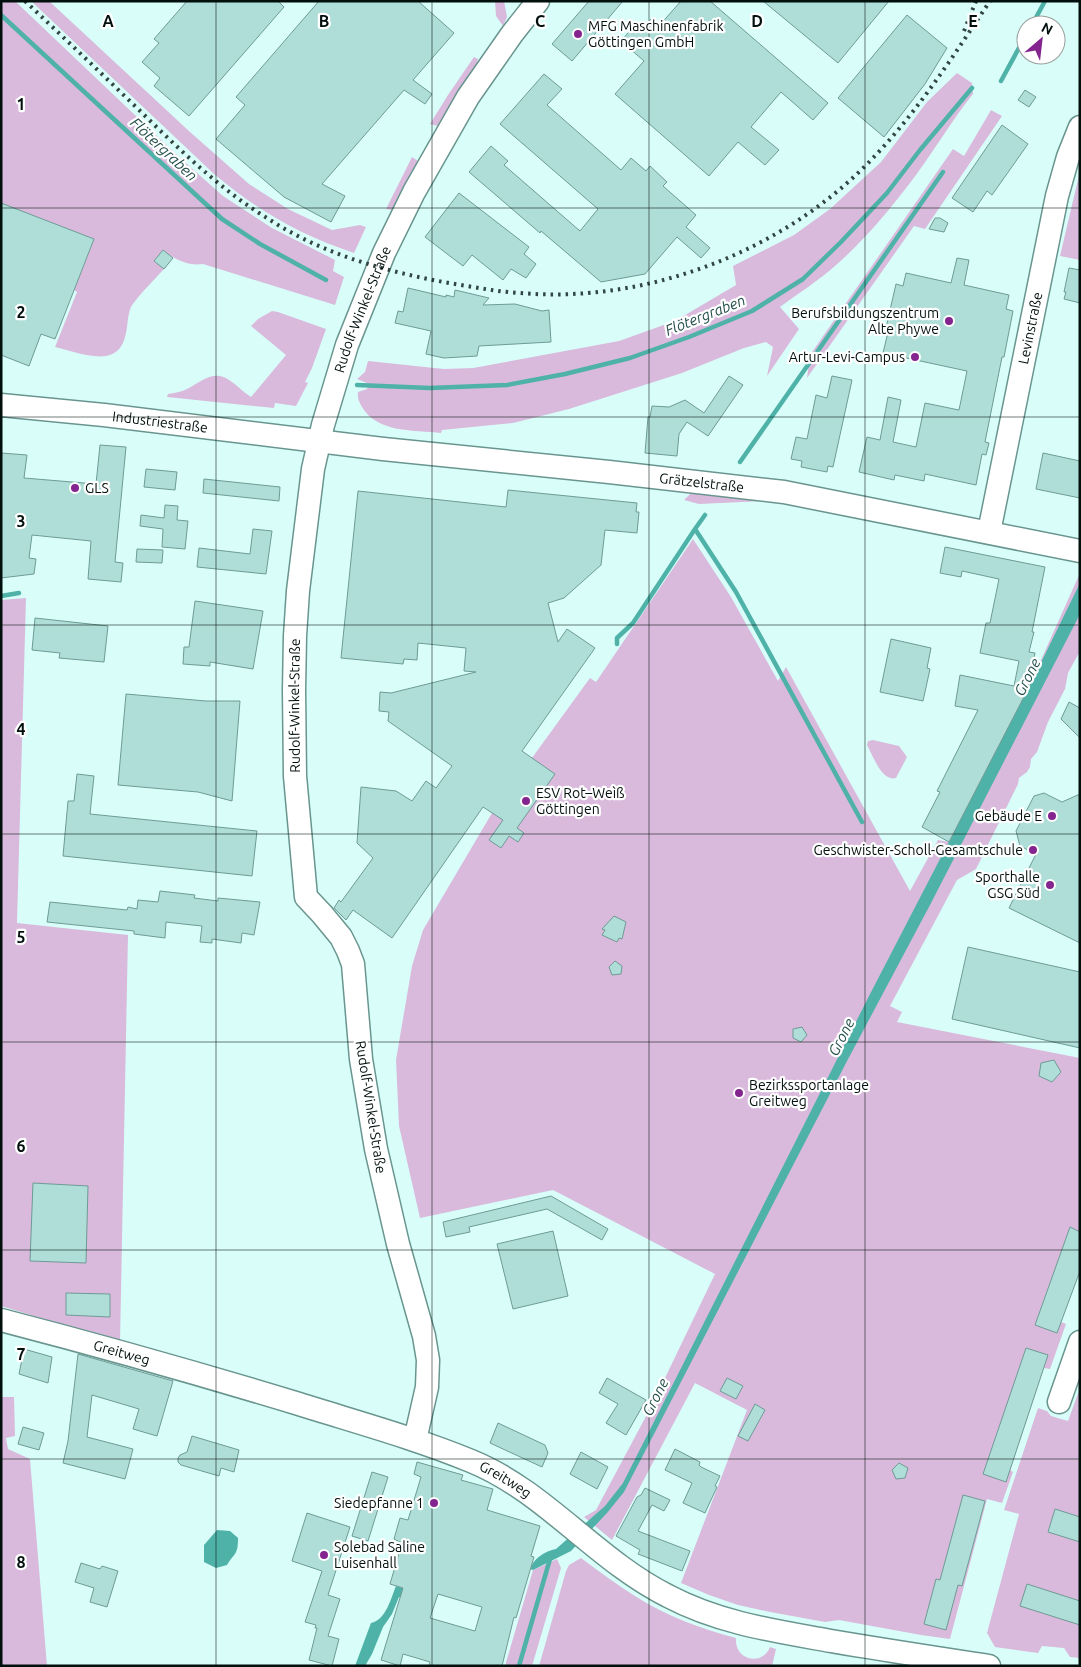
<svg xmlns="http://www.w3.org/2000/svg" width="1081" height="1667" font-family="Ubuntu,sans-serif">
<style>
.green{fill:#d9badc}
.water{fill:#4fb2a8}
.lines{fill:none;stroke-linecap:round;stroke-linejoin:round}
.stream{stroke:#4fb2a8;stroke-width:4.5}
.building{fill:#afddd7;stroke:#6e9b95;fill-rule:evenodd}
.minor-casing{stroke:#69958f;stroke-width:25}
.minor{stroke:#fff;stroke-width:22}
.rail{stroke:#314542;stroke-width:4;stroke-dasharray:2.5 5;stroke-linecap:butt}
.grid{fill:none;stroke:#010f0d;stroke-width:1;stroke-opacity:0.55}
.poi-dot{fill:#83248f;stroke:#fff;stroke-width:2}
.labels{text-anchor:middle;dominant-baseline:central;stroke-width:4.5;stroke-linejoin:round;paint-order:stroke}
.poi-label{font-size:14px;fill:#010f0d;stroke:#fff;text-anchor:end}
.street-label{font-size:14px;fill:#010f0d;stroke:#fff}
.water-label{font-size:15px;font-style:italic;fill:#23504b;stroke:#fff}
.grid-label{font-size:16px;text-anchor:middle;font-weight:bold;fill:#010f0d;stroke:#fff;stroke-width:4.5;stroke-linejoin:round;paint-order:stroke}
</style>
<rect width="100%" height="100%" fill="#d9fef9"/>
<path class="green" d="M 1,1 L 15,1 L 178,156 L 223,196 L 272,228 L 335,260 L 333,271 L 344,277 L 335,305 L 203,264 C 188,266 175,260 163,250 L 154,261 L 164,269 C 155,279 137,297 131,307 C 127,316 128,328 125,337 C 117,370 78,352 55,347 L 77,292 L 74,290 L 94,239 L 1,203 Z
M 31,1 L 49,1 L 190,132 L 249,184 L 288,209 L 332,230 L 360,225 L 366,227 L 354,253 C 300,235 258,211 214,174 Z
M 495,1 L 504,1 L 507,17 L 503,26 L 496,16 Z
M 474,57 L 478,59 L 477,63 L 438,126 L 430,124 L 448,95 Z
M 957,73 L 972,83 L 973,94 C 952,120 936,148 916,175 C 892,207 866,239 835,266 C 818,281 799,293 780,307 L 799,329 L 767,376 L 773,347 L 766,342 L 744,348 L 682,373 L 569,409 L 513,423 L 442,430 L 441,433 C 414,430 377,433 362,407 C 359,402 357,398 358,392 L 367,389 L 369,384 L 357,379 L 365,372 L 368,361 L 444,369 L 473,368 L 619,341 L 675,321 L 736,285 L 733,266 L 794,235 L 830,209 L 881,162 L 927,102 Z
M 991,110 L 1002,116 L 925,229 L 914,226 L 807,378 L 810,355 L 953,149 L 964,156 Z
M 412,157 L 418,161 L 392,210 L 386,209 Z
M 1080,171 L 1080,260 L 1060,256 Z
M 272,311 L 278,312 L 326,329 L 312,368 L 305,382 L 308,383 L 296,406 L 275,403 L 274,408 L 167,397 L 168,394 C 174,393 181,392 187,389 C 201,382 214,369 229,380 C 237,385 243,392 251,397 L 286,355 L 251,326 L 258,319 Z
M 699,492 L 766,501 L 699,504 L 684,500 L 691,493 Z
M 693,539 L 731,597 L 778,681 L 786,667 L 910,891 L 938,840 L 949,842 L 1028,689 L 1080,573 L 1080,651 L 1068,673 L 1065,689 L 1048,722 L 1037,752 L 1031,759 L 1030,767 L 1027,772 L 1019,778 L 1018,784 L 976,869 L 957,880 L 890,1006 L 902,1012 L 897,1022 L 1080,1058 L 1080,1271 L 1061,1322 L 1066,1324 L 1050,1369 L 1044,1368 L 1010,1470 L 1013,1472 L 1002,1503 L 987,1499 L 950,1639 L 921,1635 L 839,1620 L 825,1622 L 770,1612 L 738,1605 L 709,1595 L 681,1583 L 747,1410 L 695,1383 L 612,1540 L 584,1517 L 596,1510 L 652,1405 L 715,1274 L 553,1190 L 420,1218 L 399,1126 L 396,1060 L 412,966 L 423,930 L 492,813 L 590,678 L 596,682 Z
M 26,598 L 17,923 L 128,935 L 120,1342 L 1,1306 L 1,600 Z
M 873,740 L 899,746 L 907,757 L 896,778 C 882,782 873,756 867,745 L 868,741 Z
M 1080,1388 L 1080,1658 L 1070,1657 L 1064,1648 L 1042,1646 L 1038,1653 L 995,1647 L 987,1633 L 1019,1514 L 1004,1510 L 1038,1408 L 1047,1411 L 1051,1416 L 1068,1421 Z
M 1,1397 L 14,1397 L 15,1436 L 6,1438 L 8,1449 L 30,1459 L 47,1666 L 1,1666 Z
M 581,1558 C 599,1571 617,1585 635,1596 C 666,1616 702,1629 736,1638 C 734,1660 762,1667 770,1647 L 776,1649 L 772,1666 L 539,1666 L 566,1571 L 569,1565 Z
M 557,1559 L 561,1568 L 532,1666 L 505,1666 L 533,1570 Z"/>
<path class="water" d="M 1080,583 L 1080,614 L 930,905 L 846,1063 L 624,1492 L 607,1513 L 571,1551 L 533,1570 L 530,1569 C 533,1559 545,1551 556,1549 L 605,1506 L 623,1483 L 868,998 L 1028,689 Z
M 217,1530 L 230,1531 L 238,1538 C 238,1556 234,1553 227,1565 L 216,1568 L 204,1562 L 204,1545 Z
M 396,1586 L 434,1597 L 433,1606 L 399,1597 L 392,1614 L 383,1627 L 372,1654 L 365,1666 L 355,1666 L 371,1623 C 386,1620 391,1598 396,1586 Z"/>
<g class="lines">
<path class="stream" d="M 1,15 L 222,219 L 260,244 L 326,280
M 1032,25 L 1045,1
M 1001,81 L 1026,35
M 357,385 L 430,388 L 507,385 L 565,374 L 630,358 L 689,337 L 752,311 L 803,279 L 841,242 L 887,193 L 920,150 L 972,88
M 740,462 L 943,172
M 705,515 L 695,529 L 736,592 L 862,822
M 1,596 L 19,593
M 617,644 L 617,638 L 633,623 L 695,529
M 519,1666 L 550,1559"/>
</g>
<path class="building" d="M 187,1 L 278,1 L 284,7 L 189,116 L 154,86 L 160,78 L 142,62 L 159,43 L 154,39 Z
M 319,1 L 418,1 L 454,33 L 413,80 L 432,94 L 425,104 L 404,90 L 322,184 L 345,196 L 331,222 L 284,197 L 216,139 L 245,105 L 236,97 Z
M 589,1 L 623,1 L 572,61 L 552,44 Z
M 681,1 L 710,1 L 828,103 L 813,120 L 781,92 L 751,127 L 779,150 L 765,165 L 738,142 L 709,176 L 615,94 L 644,61 L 621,41 L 635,25 L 641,30 L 651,19 L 659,26 Z
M 763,1 L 889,1 L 838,63 Z
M 907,15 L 947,48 L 925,84 L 884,137 L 838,98 Z
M 544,74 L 562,89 L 547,105 L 621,170 L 631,158 L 646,171 L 650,166 L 667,182 L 663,186 L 696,215 L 686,227 L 710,248 L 701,258 L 677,237 L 645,274 L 601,282 L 541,231 L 540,233 L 469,172 L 491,146 L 508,161 L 504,165 L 580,231 L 598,209 L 500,124 Z
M 1025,90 L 1036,97 L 1029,107 L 1018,100 Z
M 1002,125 L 1028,144 L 992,195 L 987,191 L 973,212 L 952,198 Z
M 459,193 L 529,247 L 524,254 L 536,264 L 526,278 L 511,269 L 503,280 L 472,255 L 463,266 L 425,237 Z
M 1,203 L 94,239 L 55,339 L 41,334 L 29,366 L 1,355 Z
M 935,218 L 940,218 L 948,223 L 944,232 L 929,229 Z
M 163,250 L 173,258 L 164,269 L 154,261 Z
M 957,258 L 969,260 L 964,285 L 1009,295 L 1006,309 L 1013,311 L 1004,357 L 1002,357 L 985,442 L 989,443 L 986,455 L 982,454 L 976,485 L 925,474 L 924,481 L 895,475 L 894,480 L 859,472 L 867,437 L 880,440 L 888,397 L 901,400 L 893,442 L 916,447 L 925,403 L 959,410 L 967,371 L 883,353 L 888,332 L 885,332 L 896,284 L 903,286 L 906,273 L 951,283 Z
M 1069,268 L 1080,270 L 1080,303 L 1064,299 L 1066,292 L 1064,292 Z
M 408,288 L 446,297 L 446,295 L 454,297 L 455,290 L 489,298 L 483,305 L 515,304 L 542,311 L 549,310 L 551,342 L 479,346 L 477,356 L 444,358 L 426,354 L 431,331 L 395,323 L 398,311 L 403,312 Z
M 729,376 L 743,385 L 708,436 L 687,422 L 679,434 L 677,456 L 645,453 L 648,417 L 650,417 L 652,406 L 669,407 L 685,400 L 704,413 Z
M 832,376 L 852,380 L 833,467 L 828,466 L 827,472 L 801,467 L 802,461 L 791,459 L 796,437 L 807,439 L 816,395 L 827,398 Z
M 100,445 L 126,447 L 115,562 L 123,563 L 121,582 L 88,579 L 91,541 L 32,535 L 29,558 L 36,559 L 34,574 L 1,578 L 1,453 L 27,455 L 24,478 L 96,484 Z
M 1043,453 L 1080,461 L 1080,498 L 1036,489 Z
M 146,469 L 177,472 L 175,490 L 144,487 Z
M 204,479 L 280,487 L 279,501 L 203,493 Z
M 508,490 L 637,503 L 636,512 L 639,512 L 637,533 L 605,530 L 601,565 L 564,598 L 548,603 L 558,642 L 567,629 L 595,648 L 522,751 L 555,774 L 517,828 L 524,833 L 518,842 L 509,836 L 501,848 L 489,840 L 503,820 L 483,807 L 392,938 L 353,910 L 346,920 L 334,908 L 339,900 L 341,902 L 373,858 L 357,843 L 361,787 L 396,791 L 412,801 L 426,781 L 436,788 L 452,766 L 388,721 L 389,712 L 379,711 L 380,692 L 391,693 L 476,672 L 464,671 L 466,648 L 418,643 L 417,660 L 404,659 L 403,664 L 341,658 L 358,491 L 506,507 Z
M 165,505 L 178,506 L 177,520 L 188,521 L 185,549 L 162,547 L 163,529 L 140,526 L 141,515 L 164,518 Z
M 253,529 L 272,531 L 266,574 L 197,567 L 199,548 L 250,554 Z
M 945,547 L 1045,567 L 1032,632 L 1034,632 L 1029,652 L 1035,653 L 1028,689 L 949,842 L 922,827 L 940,792 L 937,791 L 978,710 L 955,706 L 960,675 L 1014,686 L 1019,661 L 980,653 L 986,623 L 990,623 L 999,579 L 962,571 L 961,577 L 940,573 Z
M 137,549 L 163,550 L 162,563 L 136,562 Z
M 195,601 L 263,611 L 253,669 L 210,662 L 210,666 L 183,664 L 184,647 L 189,647 Z
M 35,618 L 108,626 L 104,662 L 59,658 L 60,653 L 32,650 Z
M 891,639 L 931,648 L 927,668 L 930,669 L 923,701 L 880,692 Z
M 126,694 L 206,701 L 240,701 L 232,801 L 198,792 L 118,785 Z
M 1069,702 L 1080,708 L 1080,738 L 1061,719 Z
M 77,774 L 94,776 L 90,814 L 257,831 L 252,876 L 63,856 L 68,801 L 74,801 Z
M 1044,793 L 1062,802 L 1080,794 L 1080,943 L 1009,908 L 1036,854 L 1020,846 L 1016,831 L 1034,796 Z
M 160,891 L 195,895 L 194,898 L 218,901 L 218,898 L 260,902 L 254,935 L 242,933 L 241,943 L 212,939 L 212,943 L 200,942 L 202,926 L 183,924 L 166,922 L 165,938 L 134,934 L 134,931 L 47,922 L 50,902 L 127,910 L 128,907 L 137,909 L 138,900 L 158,902 Z
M 614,916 L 626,922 L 622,939 L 619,938 L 617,942 L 602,935 L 605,930 L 602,929 Z
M 968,947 L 1080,972 L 1080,1048 L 952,1019 Z
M 615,961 L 622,966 L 621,974 L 612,975 L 609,967 Z
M 802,1027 L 807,1035 L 801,1042 L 793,1038 L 793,1029 Z
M 1054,1060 L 1061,1072 L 1052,1082 L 1039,1076 L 1041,1063 Z
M 33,1183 L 88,1186 L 86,1263 L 30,1261 Z
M 551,1196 L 608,1229 L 602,1240 L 547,1209 L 469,1227 L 470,1232 L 446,1237 L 443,1222 Z
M 1070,1227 L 1080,1232 L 1080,1271 L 1057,1333 L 1035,1325 Z
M 553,1231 L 568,1296 L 513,1309 L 497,1244 Z
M 66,1293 L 110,1294 L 110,1317 L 66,1315 Z
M 1026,1348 L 1048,1355 L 1006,1482 L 983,1474 Z
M 24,1349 L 52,1357 L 48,1383 L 19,1374 Z
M 78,1354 L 173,1381 L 157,1436 L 133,1429 L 139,1409 L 92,1395 L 87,1437 L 133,1449 L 125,1479 L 63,1463 L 68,1441 Z
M 607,1378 L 646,1400 L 626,1435 L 606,1423 L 618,1404 L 599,1393 Z
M 727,1378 L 743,1386 L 736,1399 L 720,1391 Z
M 755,1404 L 765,1410 L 748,1441 L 738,1436 Z
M 498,1423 L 545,1445 L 548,1453 L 542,1467 L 490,1443 Z
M 23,1427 L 44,1433 L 39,1450 L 18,1444 Z
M 192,1436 L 239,1450 L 234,1472 L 221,1468 L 219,1476 L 181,1465 L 178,1462 L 178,1458 L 180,1455 L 187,1452 Z
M 675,1449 L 700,1462 L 699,1465 L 701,1467 L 720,1476 L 715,1486 L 717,1487 L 705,1513 L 683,1503 L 692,1483 L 665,1470 Z
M 581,1452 L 608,1467 L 597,1489 L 570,1474 Z
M 417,1462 L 463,1475 L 461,1480 L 493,1489 L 487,1510 L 540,1526 L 531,1556 L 534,1557 L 516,1618 L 514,1617 L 502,1666 L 429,1666 L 430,1662 L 403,1654 L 400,1666 L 381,1660 L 403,1588 L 390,1584 L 402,1543 L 394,1539 L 400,1518 L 408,1520 L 421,1477 L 414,1474 ZM 438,1594 L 482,1607 L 475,1631 L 430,1618 Z
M 899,1463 L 908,1468 L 905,1478 L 896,1479 L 892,1470 Z
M 372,1472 L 388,1477 L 368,1541 L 352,1536 Z
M 645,1488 L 670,1500 L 664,1511 L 652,1505 L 638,1531 L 690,1551 L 682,1571 L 638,1554 L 640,1550 L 616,1536 L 637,1497 L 641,1495 Z
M 963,1495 L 985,1501 L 962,1586 L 958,1585 L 946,1630 L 924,1624 L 936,1579 L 940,1580 Z
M 1055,1509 L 1080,1517 L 1080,1542 L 1048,1532 Z
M 307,1513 L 350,1527 L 328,1595 L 340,1599 L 328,1636 L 339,1639 L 332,1666 L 309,1660 L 317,1628 L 315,1628 L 316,1625 L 305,1622 L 322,1571 L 292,1561 Z
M 81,1563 L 100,1569 L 102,1566 L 118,1571 L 107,1607 L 90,1602 L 94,1588 L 75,1582 Z
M 1027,1584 L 1080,1601 L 1080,1625 L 1020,1606 Z"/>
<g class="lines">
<g class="minor-casing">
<g id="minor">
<path id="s1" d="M 1,405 L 104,415 L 383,449 L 609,472 L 784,492 L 1080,551"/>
<path id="s2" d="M 989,532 L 1057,196 L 1068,157 L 1080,127"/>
<path id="s3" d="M 1,1320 C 101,1346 200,1374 299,1404 C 356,1422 415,1438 471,1461 C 545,1491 596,1560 668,1596 C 719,1623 775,1631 831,1641 C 884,1650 937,1658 989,1666"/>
<path d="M 1059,1402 L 1080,1342"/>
<path id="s4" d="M 415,1440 L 427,1387 L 428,1360 L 424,1336 L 398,1244 L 376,1149 L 361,1059 L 353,964 L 348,951 L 341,937 L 322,914 L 306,897 L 295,776 L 294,690 L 295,636 L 298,591 L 313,469 L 323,425 L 347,345 L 384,253 L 414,192 L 468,97 L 512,34 L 538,1"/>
</g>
</g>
<use href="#minor" class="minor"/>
<path class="rail" d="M 25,1 C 62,36 99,71 136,107 C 177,147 218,188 267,218 C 326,257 398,275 467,286 C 485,289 502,292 520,293 C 648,304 785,251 873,158 C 918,111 954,55 990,1
M 964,31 L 976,1"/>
</g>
<path class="grid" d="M 216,1 L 216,1666M 432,1 L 432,1666M 649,1 L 649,1666M 865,1 L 865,1666M 1,208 L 1080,208M 1,417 L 1080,417M 1,625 L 1080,625M 1,834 L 1080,834M 1,1042 L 1080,1042M 1,1250 L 1080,1250M 1,1459 L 1080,1459"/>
<g class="poi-dot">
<circle cx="578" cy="34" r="5"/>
<circle cx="949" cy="321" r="5"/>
<circle cx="915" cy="357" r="5"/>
<circle cx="75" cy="488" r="5"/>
<circle cx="526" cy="801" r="5"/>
<circle cx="1052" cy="816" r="5"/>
<circle cx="1033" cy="850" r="5"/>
<circle cx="1050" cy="885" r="5"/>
<circle cx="739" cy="1093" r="5"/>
<circle cx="434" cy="1503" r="5"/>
<circle cx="324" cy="1555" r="5"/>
</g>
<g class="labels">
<g class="poi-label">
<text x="588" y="26" text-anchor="start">MFG Maschinenfabrik<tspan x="588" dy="16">Göttingen GmbH</tspan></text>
<text x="939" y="313">Berufsbildungszentrum<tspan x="939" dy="16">Alte Phywe</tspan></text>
<text x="905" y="357">Artur-Levi-Campus</text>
<text x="85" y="488" text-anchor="start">GLS</text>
<text x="536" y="793" text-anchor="start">ESV Rot–Weìß<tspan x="536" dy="16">Göttingen</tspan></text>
<text x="1042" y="816">Gebäude E</text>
<text x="1023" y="850">Geschwister-Scholl-Gesamtschule</text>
<text x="1040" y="877">Sporthalle<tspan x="1040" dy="16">GSG Süd</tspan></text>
<text x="749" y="1085" text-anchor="start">Bezirkssportanlage<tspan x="749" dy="16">Greitweg</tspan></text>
<text x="424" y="1503">Siedepfanne 1</text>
<text x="334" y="1547" text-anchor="start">Solebad Saline<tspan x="334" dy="16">Luisenhall</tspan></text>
</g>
<g class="street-label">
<text stroke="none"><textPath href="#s4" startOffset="1165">Rudolf-Winkel-Straße</textPath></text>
<text stroke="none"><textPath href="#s2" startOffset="208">Levinstraße</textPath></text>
<text stroke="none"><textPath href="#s1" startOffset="160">Industriestraße</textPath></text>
<text stroke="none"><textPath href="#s1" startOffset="705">Grätzelstraße</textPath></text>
<text stroke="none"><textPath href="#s4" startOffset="760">Rudolf-Winkel-Straße</textPath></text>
<text transform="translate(371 1107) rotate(81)">Rudolf-Winkel-Straße</text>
<text stroke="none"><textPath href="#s3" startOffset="125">Greitweg</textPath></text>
<text stroke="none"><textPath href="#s3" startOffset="530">Greitweg</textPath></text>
</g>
<g class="water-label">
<text transform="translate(164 149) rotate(43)">Flötergraben</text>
<text transform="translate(705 315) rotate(-22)">Flötergraben</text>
<text transform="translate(1027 677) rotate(-63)">Grone</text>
<text transform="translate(841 1037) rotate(-63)">Grone</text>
<text transform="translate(655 1397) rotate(-63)">Grone</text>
</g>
</g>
<g class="grid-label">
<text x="108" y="27">A</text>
<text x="324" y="27">B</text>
<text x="540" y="27">C</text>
<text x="757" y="27">D</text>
<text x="973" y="27">E</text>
<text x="21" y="110">1</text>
<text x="21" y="318">2</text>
<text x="21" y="527">3</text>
<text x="21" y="735">4</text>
<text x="21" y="943">5</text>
<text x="21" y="1152">6</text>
<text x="21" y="1360">7</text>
<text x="21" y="1568">8</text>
</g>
<rect width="1081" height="1667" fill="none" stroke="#010f0d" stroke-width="5"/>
<g transform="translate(1041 40) rotate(28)"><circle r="24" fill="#ffffff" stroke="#999f9e"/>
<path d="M0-4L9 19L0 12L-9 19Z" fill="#83248f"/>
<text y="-8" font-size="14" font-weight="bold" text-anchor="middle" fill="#010f0d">N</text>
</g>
</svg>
